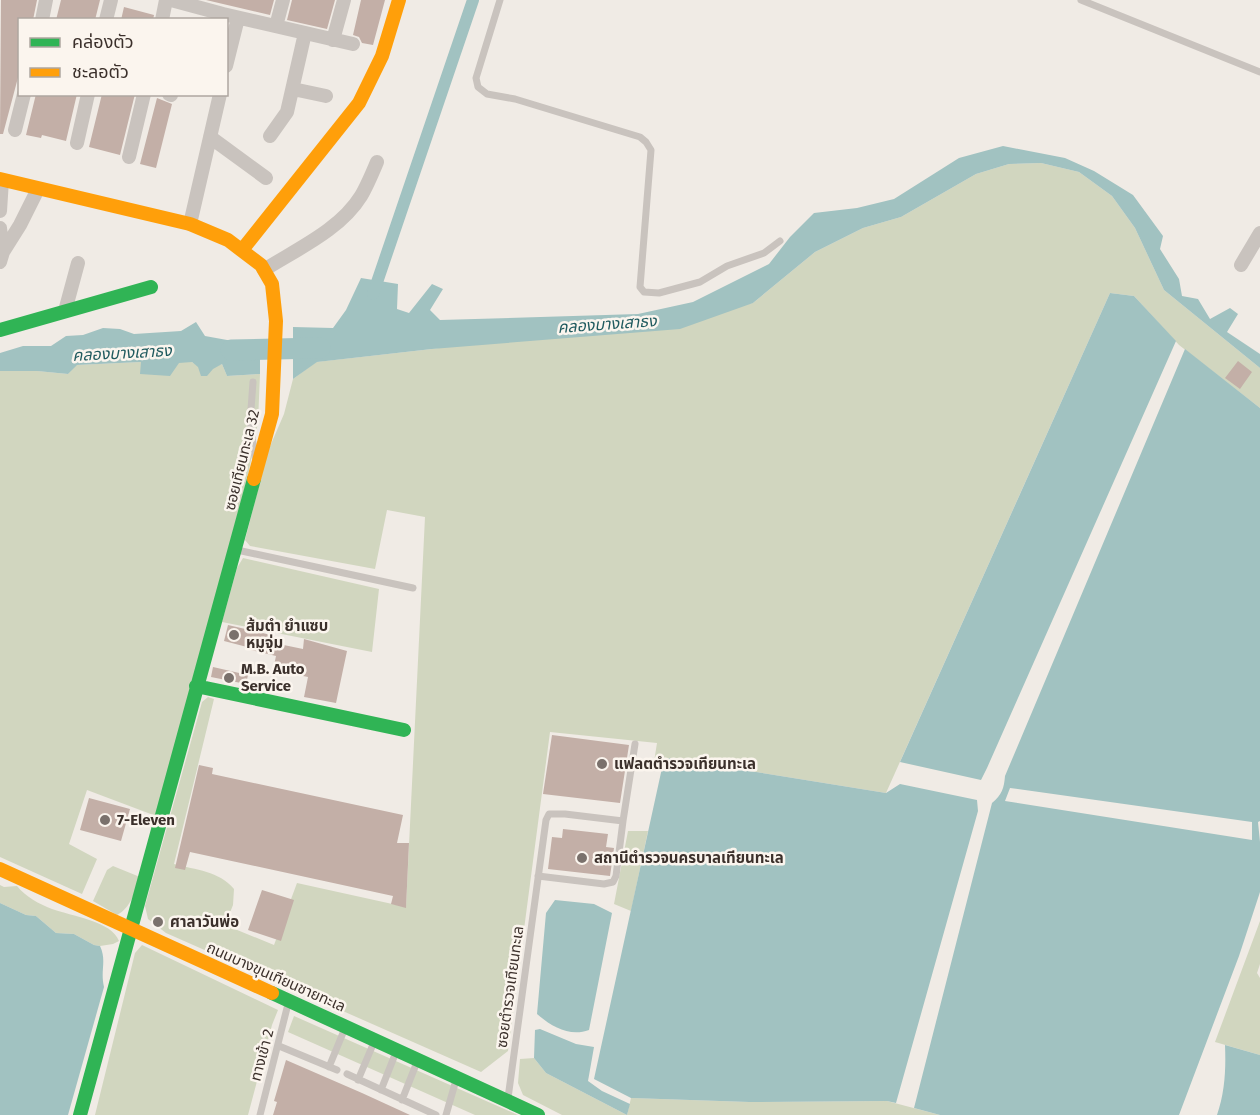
<svg xmlns="http://www.w3.org/2000/svg" width="1260" height="1115" font-family="'Fira Sans','Noto Sans Thai',sans-serif">
<style>
.green{fill:#d1d6bf}
.water{fill:#a1c2c1;fill-rule:evenodd}
.lines{fill:none;stroke-linecap:round;stroke-linejoin:round}
.canal{stroke:#a1c2c1;stroke-width:12}
.river{stroke:#a1c2c1;stroke-width:21}
.building{fill:#c3afa7}
.lane{stroke:#c9c3be;stroke-width:7}
.street{stroke:#c9c3be;stroke-width:14}
.fast{stroke:#30b455;stroke-width:14}
.slow{stroke:#ff9f0a;stroke-width:14}
.poi-dot{fill:#7a716c;stroke:#fbf5ee;stroke-width:2}
.labels{text-anchor:middle;dominant-baseline:central;stroke-width:5;stroke-linejoin:round;paint-order:stroke}
.street-label{font-size:15px;fill:#3b302b;stroke:#fbf5ee}
.poi-label{font-size:15px;font-weight:bold;fill:#3b302b;stroke:#fbf5ee;text-anchor:start}
.water-label{font-size:16px;font-style:italic;fill:#1f5a5e;stroke:#fbf5ee}
</style>
<rect width="100%" height="100%" fill="#f0ebe5"/>
<path class="green" d="M 1041,163 L 1079,172 L 1112,196 L 1135,228 L 1164,290 L 1260,368 L 1260,408 L 1179,345 L 1134,296 L 1110,293 L 886,793 L 669,758 L 662,768 L 653,768 L 657,743 L 550,732 L 508,1051 L 481,1072 L 166,933 L 148,919 L 145,906 L 202,702 L 208,697 L 214,699 L 174,864 C 196,870 219,871 234,889 L 233,905 L 225,925 L 274,945 L 297,883 L 406,907 L 425,517 L 387,510 L 375,569 L 250,546 L 245,540 L 268,451 L 284,414 L 293,379 L 316,362 L 432,349 L 753,303 L 815,252 L 863,228 L 901,217 L 976,174 L 1009,164 Z
M 141,362 L 192,362 C 202,370 211,369 222,364 L 227,376 L 260,374 L 258,422 L 248,476 L 156,816 L 87,790 L 69,844 L 97,859 L 82,894 L 0,857 L 0,371 L 37,371 L 68,374 L 76,365 Z
M 243,558 L 379,589 L 372,652 L 222,622 L 237,568 Z
M 628,831 L 648,831 L 631,911 L 614,904 Z
M 113,866 L 140,877 C 135,891 131,908 117,915 L 93,901 L 107,870 Z
M 0,885 L 4,887 L 17,886 C 26,897 39,904 52,909 C 71,916 112,921 119,941 L 113,944 L 100,946 L 94,945 L 74,934 L 56,933 L 36,916 L 26,915 L 0,903 Z
M 1260,921 L 1260,964 L 1257,973 L 1260,978 L 1260,1055 L 1215,1042 Z
M 142,945 L 278,1010 L 272,1025 L 248,1115 L 95,1115 L 135,953 Z
M 294,1016 L 518,1115 L 475,1115 L 288,1032 Z
M 534,1058 L 546,1073 L 627,1115 L 631,1098 L 749,1102 L 887,1101 L 940,1115 L 562,1115 L 523,1095 L 518,1083 L 520,1059 Z"/>
<path class="water" d="M 1003,146 L 1065,158 L 1094,171 L 1133,195 L 1163,236 L 1160,249 L 1179,279 L 1182,296 L 1198,299 L 1210,319 L 1230,308 L 1238,314 L 1227,332 L 1260,354 L 1260,368 L 1164,290 L 1135,228 L 1112,196 L 1079,172 L 1041,163 L 1009,164 L 976,174 L 901,217 L 863,228 L 815,252 L 753,303 L 680,329 L 432,349 L 317,362 L 293,379 L 293,327 L 333,328 L 346,310 L 361,278 L 398,284 L 397,309 L 409,313 L 432,284 L 443,289 L 430,310 L 440,320 L 638,314 L 693,302 L 769,264 L 790,237 L 814,213 L 857,208 L 894,199 L 959,158 Z
M 1110,293 L 1134,296 L 1176,341 L 987,768 L 981,780 L 900,762 Z
M 196,322 L 205,336 L 260,346 L 260,374 L 227,376 L 222,364 L 213,369 L 207,376 L 201,376 L 198,367 L 192,362 L 179,363 L 170,376 L 140,374 L 141,362 L 77,365 L 68,374 L 37,371 L 0,371 L 0,353 L 23,346 L 51,346 L 66,336 L 83,335 L 103,328 L 120,329 L 134,334 L 181,331 Z
M 1185,349 L 1260,408 L 1260,821 L 1258,822 L 1260,842 L 1260,892 L 1239,956 L 1179,1115 L 940,1115 L 914,1108 L 992,803 C 1002,795 1004,788 1005,776 ZM 1010,788 L 1252,822 L 1252,840 L 1005,801 Z
M 669,758 L 886,793 L 900,784 L 977,800 L 978,811 L 896,1103 L 887,1101 L 749,1102 L 631,1098 L 594,1079 L 662,768 Z
M 555,900 L 594,904 L 612,913 L 589,1030 C 570,1037 552,1027 537,1014 L 546,913 Z
M 0,903 L 26,915 L 36,916 L 56,933 L 74,934 L 94,945 L 100,946 C 107,961 100,970 104,987 L 68,1115 L 0,1115 Z
M 540,1029 L 576,1044 L 594,1047 L 588,1081 L 602,1091 L 630,1104 L 627,1115 L 546,1073 L 534,1058 L 535,1030 Z
M 1225,1045 L 1260,1055 L 1260,1115 L 1217,1115 C 1225,1092 1226,1069 1225,1045 Z"/>
<g class="lines">
<path class="canal" d="M 373,294 L 473,0"/>
<path class="river" d="M 231,350 L 320,348"/>
</g>
<path class="building" d="M 1,0 L 37,0 L 33,20 L 20,20 L 20,70 L 3,134 L 0,134 Z
M 61,0 L 100,0 L 95,20 L 56,20 Z
M 206,0 L 274,0 L 270,15 Z
M 292,0 L 335,0 L 327,29 L 287,20 Z
M 361,0 L 385,0 L 373,45 L 362,43 L 359,37 L 353,35 Z
M 124,7 L 154,15 L 153,20 L 121,20 Z
M 36,94 L 77,94 L 66,141 L 42,135 L 41,138 L 26,135 Z
M 102,94 L 135,94 L 120,155 L 89,147 Z
M 157,98 L 172,104 L 156,168 L 140,164 Z
M 1238,361 L 1252,372 L 1240,389 L 1225,378 Z
M 228,625 L 275,636 L 274,643 L 303,649 L 304,639 L 347,651 L 336,703 L 304,697 L 308,677 L 273,670 L 276,656 L 247,649 L 247,647 L 224,641 Z
M 213,667 L 248,675 L 246,684 L 211,677 Z
M 552,735 L 629,745 L 620,803 L 543,794 Z
M 199,765 L 213,768 L 212,774 L 403,815 L 397,843 L 409,843 L 406,908 L 391,904 L 393,896 L 190,852 L 185,870 L 175,868 Z
M 89,798 L 130,809 L 121,841 L 80,830 Z
M 563,829 L 608,834 L 606,847 L 614,848 L 610,876 L 548,869 L 552,837 L 562,838 Z
M 262,890 L 294,900 L 281,941 L 248,930 Z
M 286,1060 L 362,1093 L 410,1115 L 273,1115 L 277,1102 L 274,1101 Z"/>
<g class="lines">
<path class="lane" d="M 500,0 L 476,78 L 478,87 L 487,94 L 515,99 L 640,137 L 646,142 L 651,150 L 640,287 L 644,292 L 659,293 L 700,282 L 727,266 L 764,253 L 780,241
M 1081,0 L 1260,72
M 253,382 L 250,423 L 255,457
M 237,550 L 413,588
M 623,821 L 635,744
M 279,1046 L 337,1070
M 329,1067 L 345,1028
M 347,1074 L 436,1115
M 358,1080 L 374,1042
M 381,1090 L 396,1052
M 508,1098 C 520,1006 533,913 546,820 L 549,814 L 565,814 L 623,821 L 616,876 L 613,882 L 604,884 L 538,876
M 402,1100 L 417,1062
M 260,1115 L 288,1004
M 446,1115 L 456,1080"/>
<path class="street" d="M 171,0 L 223,14 L 353,44
M 42,20 L 46,0
M 106,20 L 111,0
M 162,20 L 166,0
M 276,26 L 283,0
M 333,40 L 344,0
M 226,66 L 238,18
M 293,89 L 326,96
M 169,94 L 171,95
M 15,130 L 24,94
M 270,136 L 287,112 L 305,33
M 210,137 L 266,178
M 77,143 L 88,94
M 129,157 L 144,94
M 0,211 L 2,180
M 190,224 L 220,94
M 0,228 L 3,252
M 0,262 L 3,252 L 20,225 L 38,189
M 1241,265 L 1260,233
M 264,270 C 297,249 340,230 361,196 C 367,186 372,174 377,162
M 65,311 L 78,263"/>
<path class="fast" d="M 0,330 L 151,287
M 196,686 L 404,730
M 272,993 L 538,1115
M 80,1115 L 254,479"/>
<path class="slow" d="M 0,179 L 190,224 L 228,240 L 261,265 L 272,284 L 276,321 L 272,414 L 254,479
M 242,250 L 359,103 L 382,56 L 399,0
M 0,869 L 272,993"/>
</g>
<g class="poi-dot">
<circle cx="234" cy="635" r="6"/>
<circle cx="229" cy="678" r="6"/>
<circle cx="602" cy="764" r="6"/>
<circle cx="105" cy="820" r="6"/>
<circle cx="582" cy="858" r="6"/>
<circle cx="158" cy="922" r="6"/>
</g>
<g class="labels">
<g class="street-label">
<text transform="translate(242 460) rotate(-76)">ซอยเทียนทะเล 32</text>
<text transform="translate(276 977) rotate(24)">ถนนบางขุนเทียนชายทะเล</text>
<text transform="translate(510 987) rotate(-82)">ซอยตำรวจเทียนทะเล</text>
<text transform="translate(262 1055) rotate(-75)">ทางเข้า 2</text>
</g>
<g class="poi-label">
<text x="246" y="626">ส้มตำ ยำแซบ<tspan x="246" dy="17">หมูจุ่ม</tspan></text>
<text x="241" y="669">M.B. Auto<tspan x="241" dy="17">Service</tspan></text>
<text x="614" y="764">แฟลตตำรวจเทียนทะเล</text>
<text x="117" y="820">7-Eleven</text>
<text x="594" y="858">สถานีตำรวจนครบาลเทียนทะเล</text>
<text x="170" y="922">ศาลาวันพ่อ</text>
</g>
<g class="water-label">
<text transform="translate(607 324) rotate(-4)">คลองบางเสาธง</text>
<text transform="translate(122 353) rotate(-3)">คลองบางเสาธง</text>
</g>
</g>
<rect x="18" y="18" width="210" height="78" fill="#fbf5ee" stroke="#aea6a0" stroke-width="1.5"/>
<rect x="30" y="38" width="30" height="9" fill="#30b455" stroke="#aea6a0" stroke-width="1.5"/>
<text x="72" y="48" font-size="18" fill="#3b302b">คล่องตัว</text>
<rect x="30" y="68" width="30" height="9" fill="#ff9f0a" stroke="#aea6a0" stroke-width="1.5"/>
<text x="72" y="78" font-size="18" fill="#3b302b">ชะลอตัว</text>
</svg>
